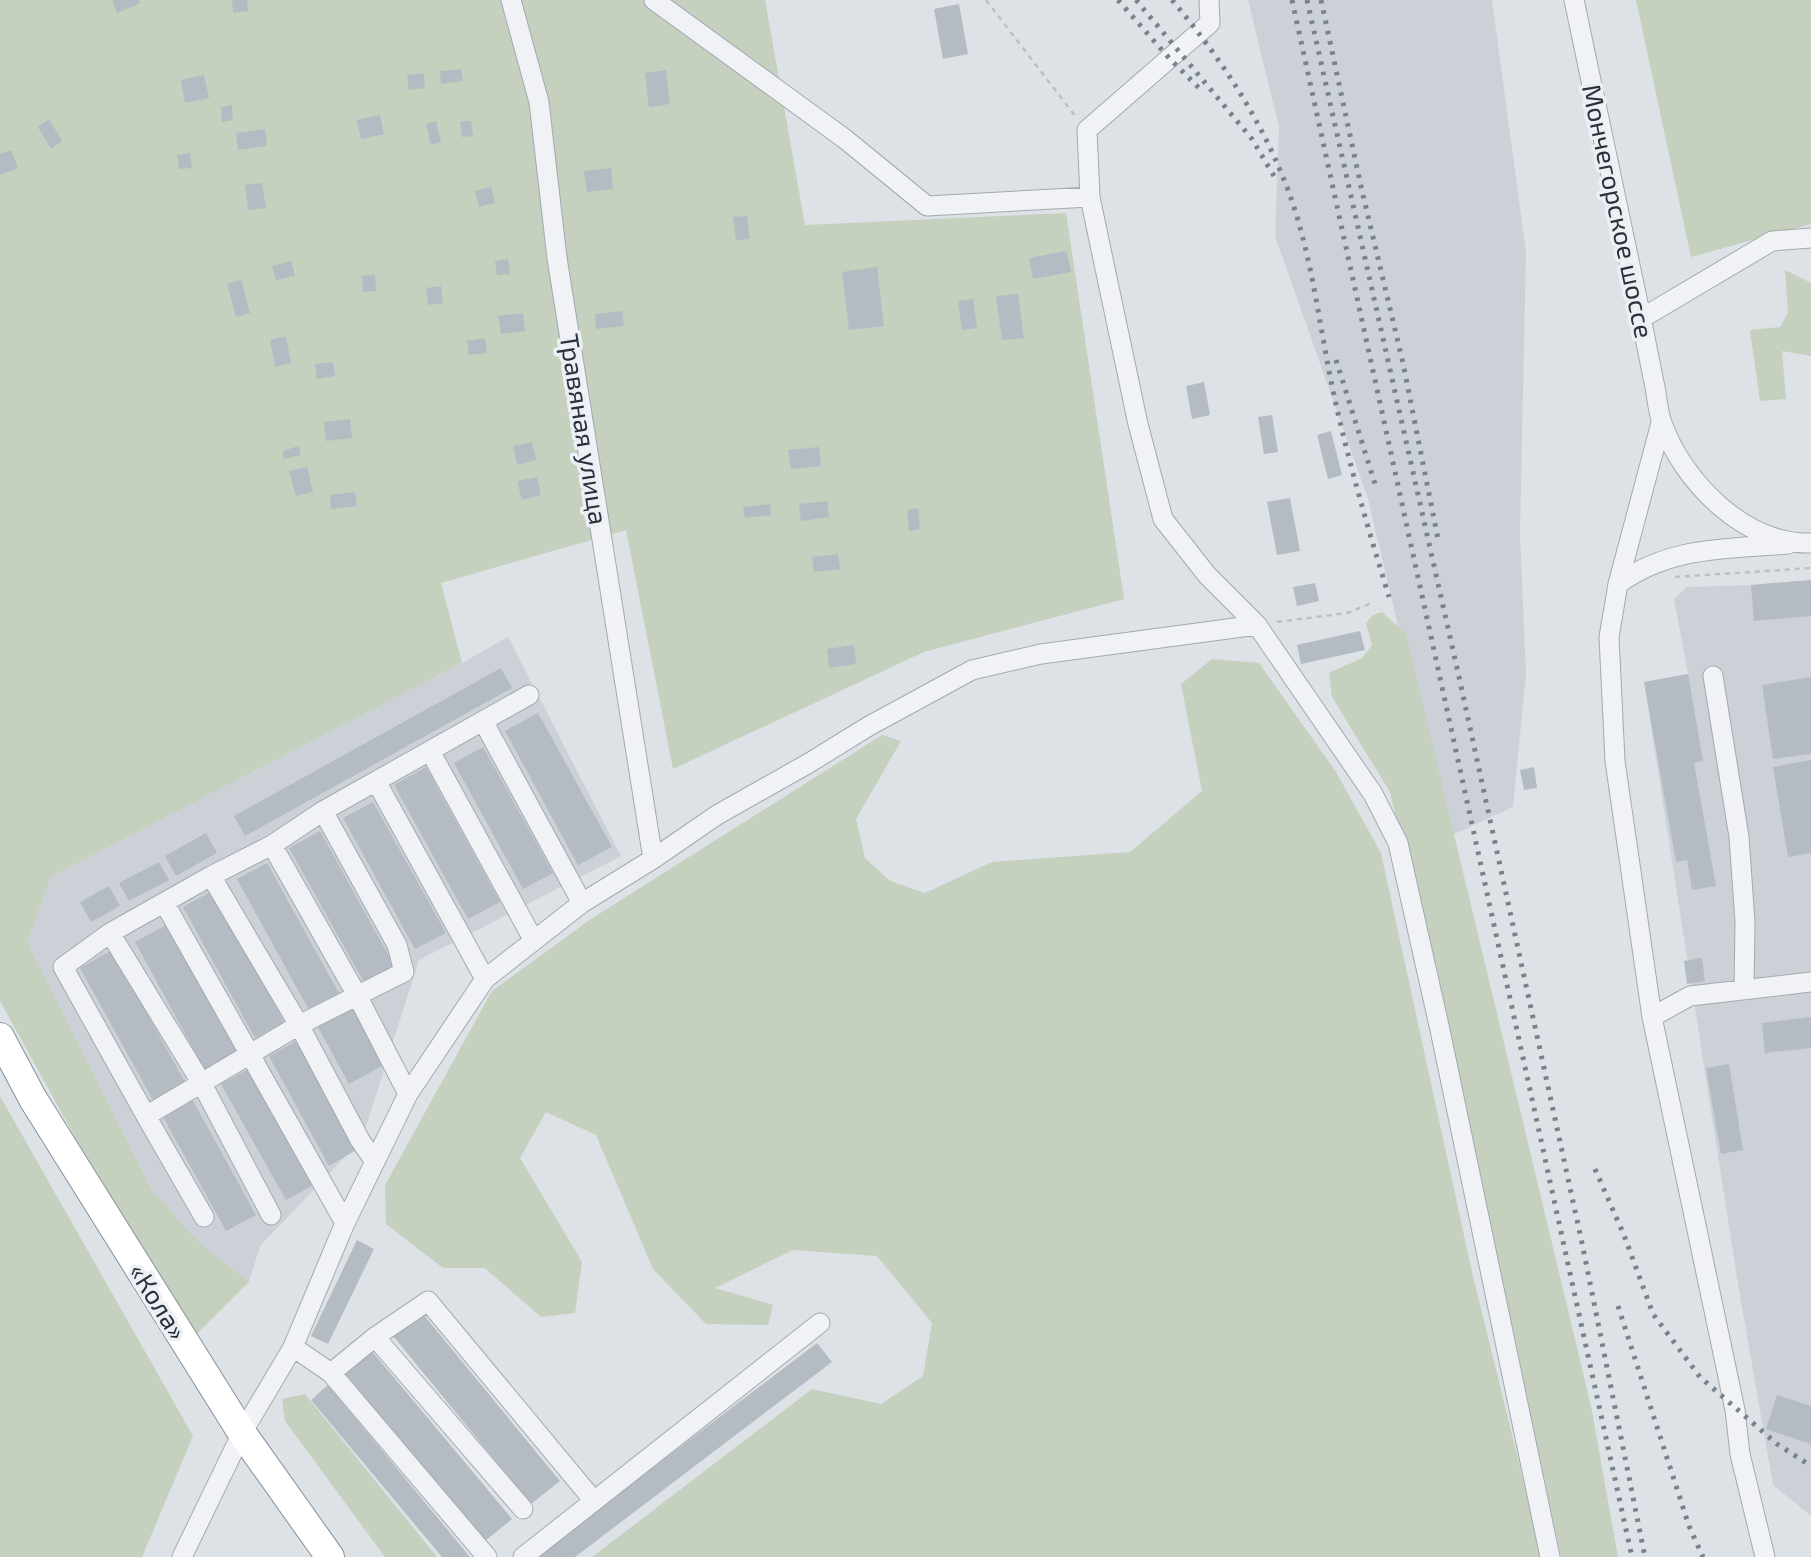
<svg xmlns="http://www.w3.org/2000/svg" width="1811" height="1557" font-family="'Exo 2',sans-serif">
<style>
.built{fill:#ccd1d8}
.green{fill:#c5d0bf}
.building{fill:#b5bbc3}
.lines{fill:none;stroke-linecap:round;stroke-linejoin:round}
.minor-casing{stroke:#a3a9b0;stroke-width:21}
.highway-casing{stroke:#86909c;stroke-width:30}
.path{stroke:#bcc0c5;stroke-width:2.5;stroke-dasharray:5 5;stroke-linecap:butt}
.minor{stroke:#f0f2f5;stroke-width:19}
.highway{stroke:#fff;stroke-width:28}
.rail{stroke:#78828f;stroke-width:5;stroke-dasharray:3.5 7;stroke-linecap:butt}
.labels{text-anchor:middle;dominant-baseline:central;stroke-width:7;stroke-linejoin:round;paint-order:stroke}
.street-label{font-size:26px;fill:#28313c;stroke:#ecf0f4}
</style>
<rect width="100%" height="100%" fill="#dde2e6"/>
<path class="built" d="M 1248,0 L 1492,0 L 1526,252 L 1520,535 L 1526,674 L 1513,807 L 1448,837 L 1368,499 L 1275,236 L 1279,127 Z
M 1811,580 L 1811,1516 L 1773,1485 L 1738,1284 L 1644,682 L 1688,674 L 1674,599 L 1687,587 L 1751,585 Z
M 508,637 L 621,856 L 419,960 L 362,1139 L 260,1246 L 249,1282 L 199,1242 L 152,1190 L 27,942 L 51,877 L 462,663 Z"/>
<path class="green" d="M 0,0 L 765,0 L 805,225 L 1066,213 L 1124,599 L 924,652 L 673,769 L 626,530 L 441,583 L 462,663 L 51,877 L 27,942 L 152,1190 L 199,1242 L 249,1282 L 197,1334 L 76,1139 L 0,1001 Z
M 1636,0 L 1811,0 L 1811,224 L 1691,257 Z
M 1785,270 L 1811,283 L 1811,356 L 1782,351 L 1786,399 L 1760,401 L 1750,330 L 1780,327 L 1788,313 Z
M 1382,612 L 1406,634 L 1591,1406 L 1618,1557 L 1561,1557 L 1483,1192 L 1390,792 L 1332,697 L 1329,673 L 1362,658 L 1372,645 L 1366,623 L 1373,615 Z
M 1212,659 L 1259,663 L 1336,772 L 1381,853 L 1472,1272 L 1542,1557 L 592,1557 L 812,1389 L 881,1404 L 923,1376 L 932,1323 L 877,1256 L 793,1250 L 715,1288 L 773,1305 L 768,1325 L 706,1324 L 653,1269 L 596,1135 L 546,1112 L 520,1158 L 582,1262 L 575,1313 L 541,1317 L 485,1268 L 443,1268 L 386,1224 L 385,1185 L 492,991 L 591,919 L 882,735 L 901,741 L 856,819 L 865,858 L 890,881 L 925,893 L 992,862 L 1130,852 L 1202,791 L 1181,684 Z
M 0,1096 L 193,1436 L 142,1557 L 0,1557 Z
M 305,1394 L 437,1557 L 385,1557 L 285,1421 L 282,1399 Z"/>
<path class="building" d="M 112,0 L 139,0 L 140,3 L 117,13 Z
M 232,0 L 247,0 L 248,11 L 233,13 Z
M 959,4 L 968,54 L 943,59 L 934,9 Z
M 461,69 L 463,81 L 441,84 L 440,71 Z
M 666,70 L 670,104 L 649,107 L 645,73 Z
M 424,73 L 425,88 L 409,90 L 407,75 Z
M 204,75 L 209,98 L 185,103 L 181,80 Z
M 232,105 L 233,120 L 222,122 L 221,107 Z
M 380,115 L 384,134 L 361,139 L 357,120 Z
M 49,119 L 62,141 L 51,149 L 38,127 Z
M 436,121 L 441,142 L 431,145 L 426,124 Z
M 471,121 L 473,136 L 462,137 L 460,122 Z
M 265,129 L 267,146 L 238,150 L 236,133 Z
M 11,150 L 18,168 L 0,175 L 0,154 Z
M 190,153 L 192,168 L 179,169 L 177,155 Z
M 611,168 L 613,189 L 587,192 L 584,171 Z
M 262,183 L 266,208 L 248,210 L 245,185 Z
M 491,187 L 495,203 L 479,207 L 475,191 Z
M 747,216 L 750,239 L 736,240 L 733,217 Z
M 1067,251 L 1071,272 L 1033,279 L 1029,258 Z
M 508,259 L 510,274 L 497,275 L 495,261 Z
M 291,261 L 295,276 L 276,280 L 272,266 Z
M 877,267 L 884,326 L 849,330 L 842,272 Z
M 375,274 L 376,291 L 363,292 L 362,276 Z
M 241,280 L 250,313 L 236,317 L 227,284 Z
M 441,286 L 443,303 L 428,305 L 426,288 Z
M 1018,294 L 1024,338 L 1002,340 L 996,296 Z
M 973,299 L 977,328 L 962,330 L 958,301 Z
M 622,311 L 624,326 L 596,329 L 595,314 Z
M 523,313 L 525,331 L 501,334 L 498,316 Z
M 286,336 L 291,363 L 275,367 L 270,340 Z
M 485,338 L 487,353 L 469,355 L 467,341 Z
M 333,362 L 335,376 L 317,379 L 315,364 Z
M 1204,382 L 1210,415 L 1192,419 L 1186,386 Z
M 1272,415 L 1278,452 L 1264,454 L 1258,417 Z
M 350,419 L 352,438 L 326,441 L 324,422 Z
M 1331,431 L 1342,475 L 1328,479 L 1317,435 Z
M 532,442 L 536,460 L 517,465 L 513,446 Z
M 299,446 L 301,455 L 284,459 L 282,451 Z
M 819,447 L 821,466 L 791,469 L 788,450 Z
M 307,467 L 313,492 L 296,496 L 289,471 Z
M 537,477 L 541,495 L 522,500 L 517,481 Z
M 355,492 L 357,506 L 331,509 L 330,495 Z
M 1290,498 L 1300,551 L 1277,555 L 1267,502 Z
M 827,501 L 829,517 L 801,521 L 799,504 Z
M 770,504 L 771,515 L 745,518 L 743,507 Z
M 918,508 L 920,529 L 909,531 L 907,510 Z
M 838,554 L 840,569 L 814,572 L 812,557 Z
M 1811,580 L 1811,616 L 1754,621 L 1751,585 Z
M 1315,583 L 1319,601 L 1297,606 L 1293,587 Z
M 1360,631 L 1365,650 L 1301,664 L 1297,645 Z
M 854,645 L 856,664 L 829,668 L 827,649 Z
M 501,668 L 512,688 L 245,836 L 234,816 Z
M 1688,674 L 1703,761 L 1694,763 L 1716,886 L 1692,890 L 1687,860 L 1676,862 L 1644,682 Z
M 1811,677 L 1811,754 L 1773,759 L 1762,685 Z
M 538,713 L 612,847 L 578,865 L 505,731 Z
M 483,747 L 553,873 L 523,889 L 454,763 Z
M 1811,760 L 1811,853 L 1788,857 L 1773,767 Z
M 426,767 L 500,902 L 468,919 L 394,785 Z
M 1534,767 L 1537,788 L 1524,790 L 1520,770 Z
M 373,802 L 446,933 L 415,949 L 343,818 Z
M 320,831 L 395,967 L 365,984 L 289,848 Z
M 206,833 L 217,853 L 176,876 L 165,856 Z
M 159,862 L 169,880 L 129,901 L 119,883 Z
M 267,863 L 340,995 L 310,1012 L 237,879 Z
M 109,886 L 120,906 L 91,922 L 80,902 Z
M 212,891 L 284,1022 L 255,1038 L 183,907 Z
M 166,925 L 237,1052 L 205,1070 L 135,942 Z
M 112,950 L 186,1084 L 154,1102 L 80,968 Z
M 1702,958 L 1705,981 L 1687,984 L 1684,961 Z
M 353,1008 L 384,1065 L 349,1084 L 318,1027 Z
M 1811,1017 L 1811,1048 L 1765,1053 L 1762,1023 Z
M 296,1041 L 356,1150 L 329,1166 L 269,1056 Z
M 1729,1064 L 1743,1150 L 1721,1154 L 1706,1068 Z
M 254,1066 L 319,1182 L 286,1200 L 221,1084 Z
M 192,1099 L 256,1215 L 226,1231 L 162,1115 Z
M 357,1240 L 374,1249 L 328,1344 L 311,1336 Z
M 418,1308 L 560,1481 L 531,1504 L 389,1331 Z
M 817,1343 L 832,1362 L 575,1557 L 535,1557 Z
M 371,1350 L 512,1519 L 485,1541 L 344,1373 Z
M 328,1385 L 470,1557 L 442,1557 L 311,1400 Z
M 1777,1395 L 1811,1406 L 1811,1444 L 1766,1429 Z"/>
<g class="lines">
<g class="minor-casing">
<path id="minor" d="M 511,0 L 539,102 L 557,258 L 653,859
M 654,0 L 845,139 L 927,206 L 1090,197
M 1209,0 L 1210,23 L 1087,130 L 1090,197 L 1099,240 L 1138,424 L 1163,519 L 1207,575 L 1257,625 L 1373,794 L 1398,843 L 1440,1030 L 1550,1557
M 1574,0 C 1596,101 1617,202 1638,303 C 1644,331 1649,359 1655,387 C 1657,398 1658,412 1662,423 C 1683,482 1745,545 1811,543
M 1642,318 L 1772,241 L 1811,238
M 1661,423 L 1618,584 L 1609,637 L 1615,761 L 1652,1017 L 1735,1410 L 1740,1454 L 1765,1557
M 1618,584 C 1670,546 1727,549 1788,544
M 1713,676 L 1739,837 L 1745,922 L 1744,989
M 483,721 L 582,903
M 430,751 L 533,939
M 376,781 L 485,979
M 272,845 L 358,997 L 408,1094
M 211,876 L 299,1025 L 360,1140 L 375,1162
M 165,904 L 345,1223
M 110,933 L 201,1082 L 271,1215
M 1652,1017 L 1690,996 L 1811,982
M 146,1116 L 299,1025 L 404,972 L 397,945 L 323,811
M 204,1217 L 146,1116 L 63,967 L 110,933 L 211,876 L 272,845 L 323,811 L 529,695
M 375,1337 L 523,1509
M 293,1347 L 331,1373 L 487,1557
M 331,1373 L 375,1337 L 428,1301 L 594,1501
M 182,1557 L 242,1433 L 293,1347 L 345,1223 L 408,1094 L 485,979 L 582,903 L 653,859 L 717,815 L 809,763 L 869,726 L 972,670 L 1041,654 L 1257,625
M 523,1557 L 820,1323"/>
</g>
<g class="highway-casing">
<path id="highway" d="M 0,1037 L 33,1099 L 242,1433 L 330,1557"/>
</g>
<path class="path" d="M 986,0 L 1076,117
M 1675,577 L 1811,568
M 1277,622 L 1347,613 L 1372,603"/>
<use href="#minor" class="minor"/>
<use href="#highway" class="highway"/>
<path class="rail" d="M 1118,0 L 1169,58 L 1199,88
M 1136,0 L 1252,139 L 1274,176
M 1172,0 C 1215,51 1254,108 1280,170 C 1309,236 1317,311 1331,381 C 1346,454 1367,525 1389,597
M 1292,0 L 1632,1557
M 1307,0 L 1459,677 L 1582,1243 L 1645,1557
M 1321,0 L 1362,191 L 1403,363 L 1438,539
M 1336,360 L 1376,487
M 1595,1169 L 1624,1235 L 1653,1314 L 1700,1377 L 1777,1444 L 1811,1466
M 1618,1306 L 1689,1526 L 1703,1557"/>
</g>
<g class="labels">
<g class="street-label">
<text transform="translate(1619 211) rotate(78)">Мончегорское шоссе</text>
<text transform="translate(585 429) rotate(81)">Травяная улица</text>
<text transform="translate(159 1301) rotate(58)">«Кола»</text>
</g>
</g>
</svg>
